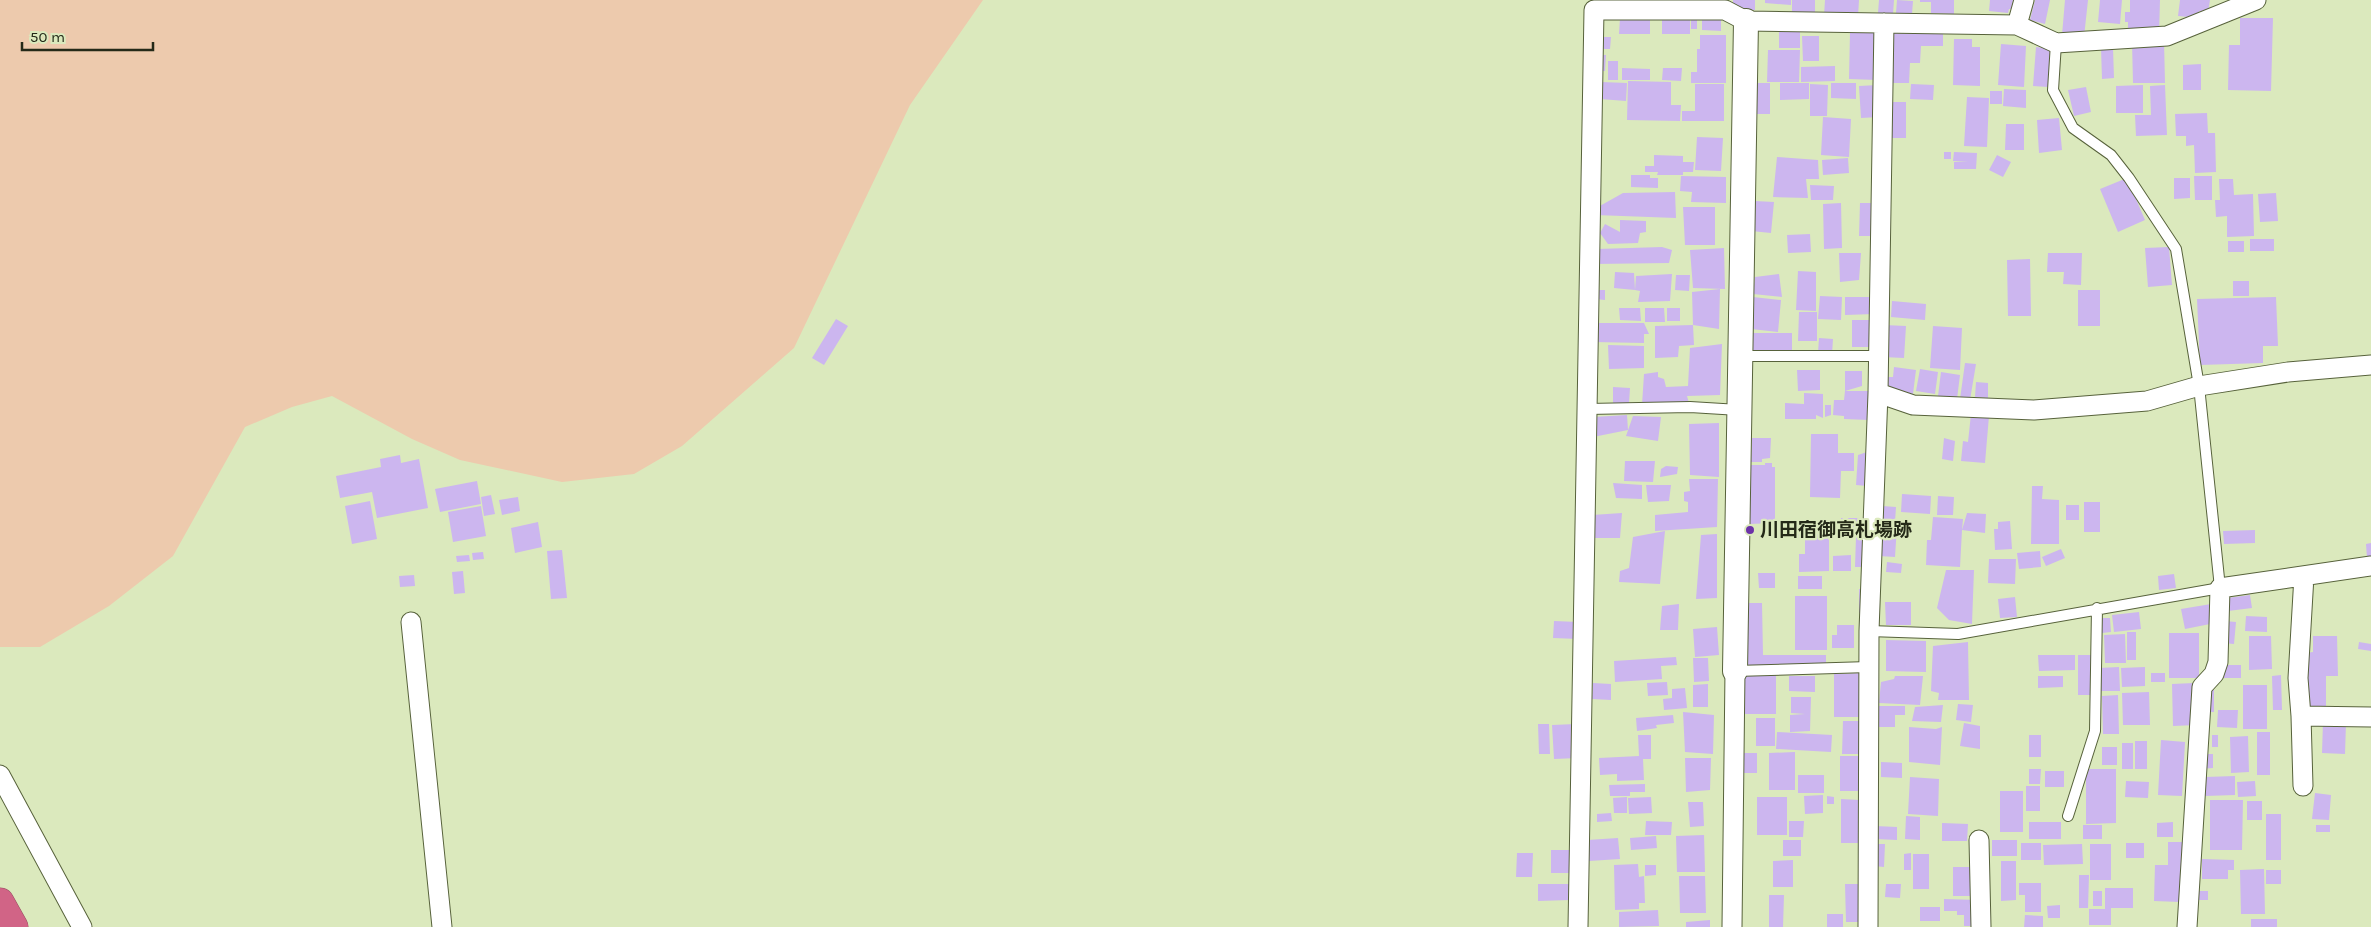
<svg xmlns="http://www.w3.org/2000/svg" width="2371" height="927" font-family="Karla,'Noto Sans JP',sans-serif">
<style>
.green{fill:#edcaad}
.building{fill:#ccb6ef}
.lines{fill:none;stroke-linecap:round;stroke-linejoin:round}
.service-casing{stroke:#57623b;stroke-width:12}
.minor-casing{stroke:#57623b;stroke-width:21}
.tertiary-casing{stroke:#57623b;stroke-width:26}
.motorway-casing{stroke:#944f60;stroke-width:29}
.service{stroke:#fff;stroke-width:10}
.minor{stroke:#fff;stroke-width:19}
.tertiary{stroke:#fff;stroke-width:24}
.motorway{stroke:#d16486;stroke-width:28}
.poi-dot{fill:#6c32a8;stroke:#dbe9bd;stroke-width:2}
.labels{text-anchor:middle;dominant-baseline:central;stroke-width:4.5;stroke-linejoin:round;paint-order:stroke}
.poi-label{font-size:19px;font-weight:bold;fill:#242918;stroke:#dbe9bd;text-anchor:start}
</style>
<rect width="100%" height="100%" fill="#dbe9bd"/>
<path class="green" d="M 0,0 L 983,0 L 910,105 L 794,348 L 682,446 L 634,474 L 562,482 L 460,460 L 412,439 L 332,396 L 292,407 L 245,427 L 173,556 L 109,606 L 40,647 L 0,647 Z"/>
<path class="building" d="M 1733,0 L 1755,0 L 1755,10 L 1733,10 Z
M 1765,0 L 1791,0 L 1791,5 L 1765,3 Z
M 1792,0 L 1815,0 L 1815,13 L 1792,13 Z
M 1825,0 L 1859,0 L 1858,17 L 1824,16 Z
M 1879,0 L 1894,0 L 1893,14 L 1878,13 Z
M 1897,0 L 1913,1 L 1912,14 L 1896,13 Z
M 1920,0 L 1954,0 L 1954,14 L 1931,13 L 1931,2 L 1920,2 Z
M 1990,0 L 2013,0 L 2012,9 L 2009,9 L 2008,13 L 1989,11 Z
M 2035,0 L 2050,0 L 2045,24 L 2030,20 Z
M 2065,0 L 2088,0 L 2084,37 L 2062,35 Z
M 2100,0 L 2122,0 L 2120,24 L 2098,22 Z
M 2130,0 L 2160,0 L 2159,35 L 2128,34 L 2128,22 L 2125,22 L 2125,12 L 2130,12 Z
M 2180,0 L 2210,0 L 2208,12 L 2199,11 L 2199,18 L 2178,16 Z
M 1620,18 L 1650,18 L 1650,34 L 1619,34 Z
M 1662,18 L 1690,18 L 1690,34 L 1662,34 Z
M 2240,18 L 2273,18 L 2271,91 L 2228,90 L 2229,45 L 2240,45 Z
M 1691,19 L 1697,19 L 1697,29 L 1691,29 Z
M 1702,19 L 1721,19 L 1721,31 L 1702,30 Z
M 1918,30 L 1943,31 L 1943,46 L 1921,46 L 1920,63 L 1910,63 L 1909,83 L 1892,83 L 1893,33 L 1918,34 Z
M 1779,31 L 1800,31 L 1800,48 L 1779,48 Z
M 1850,32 L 1878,32 L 1877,80 L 1849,79 Z
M 1700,35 L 1726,35 L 1726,83 L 1691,83 L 1691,72 L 1697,72 L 1697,49 L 1700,49 Z
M 1802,36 L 1819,36 L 1819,61 L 1803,61 Z
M 1602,37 L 1611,37 L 1610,49 L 1601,49 Z
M 1954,39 L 1972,39 L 1972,47 L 1980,47 L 1980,86 L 1953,85 Z
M 2164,41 L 2165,83 L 2133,83 L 2132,42 Z
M 2001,44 L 2026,46 L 2024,87 L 1998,85 Z
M 2036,47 L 2052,49 L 2048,87 L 2033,86 Z
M 2101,48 L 2113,48 L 2114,78 L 2102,79 Z
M 1768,50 L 1800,50 L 1799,82 L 1767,82 Z
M 1599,55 L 1606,55 L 1605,71 L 1599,71 Z
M 1608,61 L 1618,61 L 1618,80 L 1608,80 Z
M 2201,64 L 2201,90 L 2183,90 L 2183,65 Z
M 1835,66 L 1835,81 L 1801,82 L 1801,67 Z
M 1622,68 L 1650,69 L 1650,80 L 1622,80 Z
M 1663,68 L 1682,68 L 1681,81 L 1662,80 Z
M 1628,81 L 1671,82 L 1671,105 L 1681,105 L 1680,121 L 1627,120 Z
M 1601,82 L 1627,83 L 1626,101 L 1600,99 Z
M 1755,83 L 1770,83 L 1770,114 L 1755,114 Z
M 1780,83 L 1809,83 L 1809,99 L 1780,100 Z
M 1831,83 L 1856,83 L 1856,99 L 1831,98 Z
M 1695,84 L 1724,84 L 1724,121 L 1682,121 L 1682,111 L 1695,111 Z
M 1810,84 L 1828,85 L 1827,116 L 1810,116 Z
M 1911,84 L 1934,85 L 1933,100 L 1910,99 Z
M 1878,85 L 1879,117 L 1861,118 L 1859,86 Z
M 2143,85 L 2143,113 L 2116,113 L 2116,86 Z
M 2165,85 L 2167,135 L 2136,136 L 2135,115 L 2151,115 L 2150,86 Z
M 2086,87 L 2091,112 L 2074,116 L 2068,90 Z
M 2004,89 L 2026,90 L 2026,108 L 2003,106 Z
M 1990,91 L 2002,91 L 2002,104 L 1990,104 Z
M 1967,97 L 1989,98 L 1987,147 L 1964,146 Z
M 1885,102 L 1906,102 L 1906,138 L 1886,138 Z
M 2207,113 L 2208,133 L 2215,133 L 2216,172 L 2195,173 L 2194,145 L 2186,146 L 2186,136 L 2176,136 L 2175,114 Z
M 1823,117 L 1851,119 L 1849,157 L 1821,155 Z
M 2059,118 L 2062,150 L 2039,153 L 2037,120 Z
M 2006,124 L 2024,124 L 2024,150 L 2005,150 Z
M 1697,137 L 1723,138 L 1721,171 L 1695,170 Z
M 1944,152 L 1951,152 L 1951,159 L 1944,159 Z
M 1954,152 L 1977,153 L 1976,169 L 1954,169 L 1954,162 L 1968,162 L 1953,161 Z
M 1654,155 L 1683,156 L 1683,162 L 1694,162 L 1693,172 L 1683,172 L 1683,175 L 1657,175 L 1658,172 L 1645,172 L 1645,166 L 1654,166 Z
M 1997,155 L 2011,162 L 2003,177 L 1989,170 Z
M 1777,157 L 1818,160 L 1819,179 L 1806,179 L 1808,198 L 1773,197 Z
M 1848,158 L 1849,173 L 1823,175 L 1822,160 Z
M 1631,175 L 1650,175 L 1650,178 L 1658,178 L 1658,188 L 1631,187 Z
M 1681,176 L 1726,177 L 1726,203 L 1691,202 L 1692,192 L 1680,191 Z
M 2194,176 L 2212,176 L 2212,200 L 2195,200 Z
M 2127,178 L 2145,220 L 2118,232 L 2100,189 Z
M 2174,178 L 2190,178 L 2190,198 L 2174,199 Z
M 2219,179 L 2233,179 L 2234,195 L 2253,194 L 2254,236 L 2227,237 L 2227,216 L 2216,217 L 2215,200 L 2220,200 Z
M 1810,185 L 1834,186 L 1833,200 L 1811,200 Z
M 1675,192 L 1676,218 L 1595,215 L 1598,207 L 1623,193 Z
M 2276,193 L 2278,221 L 2260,222 L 2258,194 Z
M 1755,201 L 1774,202 L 1771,233 L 1751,231 Z
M 1841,203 L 1842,248 L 1824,249 L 1823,204 Z
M 1860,203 L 1875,203 L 1874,236 L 1859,236 Z
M 1683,207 L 1715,207 L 1715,245 L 1685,245 Z
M 1620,220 L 1646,221 L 1646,232 L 1640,233 L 1638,243 L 1608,244 L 1600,233 L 1605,224 L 1620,232 Z
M 1810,234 L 1811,252 L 1788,253 L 1787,235 Z
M 2250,239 L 2274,239 L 2274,251 L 2250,251 Z
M 2228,241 L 2244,241 L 2244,252 L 2228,252 Z
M 1662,247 L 1672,250 L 1669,263 L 1595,264 L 1597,249 Z
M 2169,247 L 2172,285 L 2148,287 L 2145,248 Z
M 1724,248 L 1725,289 L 1693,288 L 1690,250 Z
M 1839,253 L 1861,253 L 1859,280 L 1840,282 Z
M 2048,253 L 2082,253 L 2081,285 L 2063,284 L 2064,272 L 2047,272 Z
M 2030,259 L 2031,316 L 2008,316 L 2007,260 Z
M 1798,271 L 1816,272 L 1816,311 L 1796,310 Z
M 1615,272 L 1634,273 L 1635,290 L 1614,288 Z
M 1672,274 L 1670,301 L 1638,302 L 1640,291 L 1635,290 L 1636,276 Z
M 1779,274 L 1782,297 L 1753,294 L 1755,277 Z
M 1676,275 L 1690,275 L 1689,291 L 1675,290 Z
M 2233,281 L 2249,281 L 2249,296 L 2233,296 Z
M 1720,289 L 1719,329 L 1693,325 L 1692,292 Z
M 1596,290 L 1605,290 L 1605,300 L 1595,299 Z
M 2078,290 L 2100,290 L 2100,326 L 2078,326 Z
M 1820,296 L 1842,297 L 1841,320 L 1818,319 Z
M 1753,297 L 1781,300 L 1778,332 L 1751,329 Z
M 1845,297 L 1875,297 L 1874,314 L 1845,315 Z
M 2276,297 L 2278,346 L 2263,346 L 2263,363 L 2200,365 L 2197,299 Z
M 1892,301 L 1926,304 L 1925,320 L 1891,317 Z
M 1619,308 L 1640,308 L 1641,321 L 1620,320 Z
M 1645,308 L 1664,308 L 1665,322 L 1645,322 Z
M 1667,308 L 1680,308 L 1680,321 L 1667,321 Z
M 1799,312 L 1817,312 L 1817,341 L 1798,341 Z
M 836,319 L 848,326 L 824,365 L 812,358 Z
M 1852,320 L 1870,320 L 1870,347 L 1852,347 Z
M 1593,323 L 1644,323 L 1649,334 L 1644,334 L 1644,343 L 1593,342 Z
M 1693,325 L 1694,345 L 1679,346 L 1678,357 L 1655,358 L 1655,326 Z
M 1884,325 L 1906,326 L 1904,358 L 1883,357 Z
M 1933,326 L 1962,328 L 1960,370 L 1930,368 Z
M 1752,333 L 1792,333 L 1792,353 L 1752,353 Z
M 1819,338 L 1833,339 L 1832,354 L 1818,353 Z
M 1722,344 L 1720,395 L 1687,396 L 1690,407 L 1642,405 L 1644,374 L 1658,372 L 1658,377 L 1664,379 L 1666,387 L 1688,386 L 1690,348 Z
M 1608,345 L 1644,346 L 1644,368 L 1609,369 Z
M 1965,363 L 1976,364 L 1970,400 L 1960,399 Z
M 1894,367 L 1916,370 L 1913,394 L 1886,390 L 1888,377 L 1893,377 Z
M 1920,369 L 1938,372 L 1935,394 L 1916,391 Z
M 1797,370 L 1820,370 L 1820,390 L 1798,391 Z
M 1845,371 L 1862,371 L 1862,386 L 1845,391 Z
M 1941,372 L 1960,375 L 1957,399 L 1938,396 Z
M 1976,382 L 1988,383 L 1988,398 L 1975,397 Z
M 1613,387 L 1630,388 L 1629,403 L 1613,404 Z
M 1845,391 L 1869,391 L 1869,420 L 1844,419 L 1844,416 L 1833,415 L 1834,400 L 1844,400 Z
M 1804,393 L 1823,394 L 1823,418 L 1816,415 L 1816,419 L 1785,419 L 1785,403 L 1804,404 Z
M 1825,405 L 1831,405 L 1831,415 L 1825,417 Z
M 1971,414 L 1989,416 L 1985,463 L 1961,461 L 1963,441 L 1968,442 Z
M 1627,415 L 1628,430 L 1593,437 L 1593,417 Z
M 1633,416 L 1661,417 L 1658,441 L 1626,436 Z
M 1719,423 L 1719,477 L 1690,475 L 1689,424 Z
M 1811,434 L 1838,434 L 1838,453 L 1854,453 L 1854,471 L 1841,471 L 1840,498 L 1810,497 Z
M 1752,438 L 1771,438 L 1770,458 L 1762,459 L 1762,462 L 1751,462 Z
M 1944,438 L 1955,441 L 1953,461 L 1942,459 Z
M 1870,451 L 1867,486 L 1856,485 L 1858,455 Z
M 400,455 L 401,463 L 419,459 L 428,508 L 377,518 L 372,492 L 340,498 L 336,476 L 381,467 L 380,459 Z
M 1625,461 L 1655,461 L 1653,482 L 1624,481 Z
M 1765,463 L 1772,463 L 1772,467 L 1775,467 L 1775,523 L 1749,524 L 1749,465 L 1765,465 Z
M 1666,466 L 1678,467 L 1677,474 L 1660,477 L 1661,469 Z
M 1689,479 L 1718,479 L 1717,527 L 1655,531 L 1655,515 L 1688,512 L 1688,502 L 1684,501 L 1684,492 L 1690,491 Z
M 477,481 L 481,504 L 440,512 L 435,489 Z
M 1613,483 L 1642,485 L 1642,499 L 1616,498 Z
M 1646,485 L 1671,485 L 1669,501 L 1648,502 Z
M 2032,486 L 2043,486 L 2042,499 L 2059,500 L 2059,544 L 2031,544 Z
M 1902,494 L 1931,496 L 1930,514 L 1901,512 Z
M 491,495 L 495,514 L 484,516 L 481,497 Z
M 1938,496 L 1954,497 L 1953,515 L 1937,515 Z
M 518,497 L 520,511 L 502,515 L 499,500 Z
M 370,501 L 377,539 L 352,544 L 345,506 Z
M 2084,502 L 2100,502 L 2100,532 L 2084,532 Z
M 2066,505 L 2079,505 L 2079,520 L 2066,520 Z
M 481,506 L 486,536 L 453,542 L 448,512 Z
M 1882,506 L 1896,507 L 1895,522 L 1880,520 Z
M 1622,513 L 1620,538 L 1595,538 L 1592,515 Z
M 1967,513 L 1986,514 L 1985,533 L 1962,530 L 1960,567 L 1926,565 L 1927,540 L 1931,540 L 1933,517 L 1963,519 L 1962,530 Z
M 1841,518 L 1870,518 L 1871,534 L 1841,534 Z
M 2010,521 L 2012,549 L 1995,550 L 1994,529 L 1998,529 L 1998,522 Z
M 538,522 L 542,547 L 515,553 L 511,528 Z
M 1776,523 L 1805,523 L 1805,534 L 1829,534 L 1829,571 L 1799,572 L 1799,554 L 1805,554 L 1805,538 L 1776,538 Z
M 1880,525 L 1897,526 L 1895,557 L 1879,556 Z
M 2255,530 L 2255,543 L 2224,544 L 2223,531 Z
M 1665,531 L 1660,584 L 1619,582 L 1620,571 L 1629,568 L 1633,537 Z
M 1717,534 L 1717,598 L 1696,599 L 1701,535 Z
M 1856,537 L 1870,537 L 1869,567 L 1855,567 Z
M 2371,543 L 2371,557 L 2367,558 L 2366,544 Z
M 2061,549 L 2065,558 L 2046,566 L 2042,557 Z
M 562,550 L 567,598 L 551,599 L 547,551 Z
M 2040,551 L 2041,567 L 2019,569 L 2017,553 Z
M 483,552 L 484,559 L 473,560 L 472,553 Z
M 469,555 L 470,561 L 457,562 L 456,556 Z
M 1851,555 L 1851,571 L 1833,571 L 1833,556 Z
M 1989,559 L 2016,559 L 2015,584 L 1988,583 Z
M 1887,562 L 1902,564 L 1901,573 L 1886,572 Z
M 1946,570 L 1974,570 L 1972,624 L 1949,620 L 1937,608 Z
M 463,571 L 465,593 L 454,594 L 452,572 Z
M 1758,573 L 1775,573 L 1775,588 L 1759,588 Z
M 2174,574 L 2176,588 L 2159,590 L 2158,576 Z
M 414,575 L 415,586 L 400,587 L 399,576 Z
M 1798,576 L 1822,576 L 1822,589 L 1798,589 Z
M 1859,589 L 1869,589 L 1868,613 L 1859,613 Z
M 2250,595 L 2252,608 L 2228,611 L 2227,598 Z
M 1795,596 L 1827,596 L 1827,650 L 1795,650 Z
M 2015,597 L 2017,617 L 2000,618 L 1998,599 Z
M 1885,602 L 1911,602 L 1911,625 L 1886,625 Z
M 1744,603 L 1762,603 L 1763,655 L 1826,655 L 1826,666 L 1744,667 Z
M 1679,604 L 1678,630 L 1660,630 L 1662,606 Z
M 2211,604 L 2215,623 L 2185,629 L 2181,609 Z
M 2139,612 L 2141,629 L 2114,632 L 2112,615 Z
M 2246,616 L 2267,617 L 2267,632 L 2245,631 Z
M 2100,618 L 2110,618 L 2111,632 L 2102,633 Z
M 1554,621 L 1578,622 L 1578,639 L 1553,638 Z
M 2224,621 L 2236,622 L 2234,644 L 2222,643 Z
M 1837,625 L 1854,625 L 1854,648 L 1832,648 L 1832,635 L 1837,635 Z
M 1717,627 L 1719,655 L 1695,657 L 1693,629 Z
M 2127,632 L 2136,632 L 2136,660 L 2127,660 Z
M 2169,633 L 2199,633 L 2199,678 L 2169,678 Z
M 2125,634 L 2126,663 L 2105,663 L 2104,635 Z
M 2249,636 L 2271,636 L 2272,669 L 2249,670 Z
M 2313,636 L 2337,636 L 2338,676 L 2326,676 L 2326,710 L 2306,711 L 2305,653 L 2313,652 Z
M 1886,640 L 1926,641 L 1926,672 L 1886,671 Z
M 1968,642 L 1969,700 L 1938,700 L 1939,693 L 1931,691 L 1933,646 Z
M 2359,642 L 2371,644 L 2371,651 L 2358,649 Z
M 2038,655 L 2075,655 L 2075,670 L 2039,671 Z
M 2078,655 L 2091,655 L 2091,695 L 2078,695 Z
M 1676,657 L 1677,665 L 1661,666 L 1662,679 L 1615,682 L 1614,661 Z
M 1693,658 L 1708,658 L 1709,681 L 1694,682 Z
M 2222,665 L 2241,665 L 2241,678 L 2222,678 Z
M 2119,667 L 2120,691 L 2100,691 L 2099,668 Z
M 2145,667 L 2145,686 L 2122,687 L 2121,668 Z
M 1744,673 L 1776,673 L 1776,714 L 1744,714 Z
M 1865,673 L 1865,717 L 1834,717 L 1834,674 Z
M 2151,673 L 2165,673 L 2165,682 L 2151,682 Z
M 2281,675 L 2282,710 L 2273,710 L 2272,676 Z
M 1789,676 L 1815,676 L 1815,692 L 1789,691 Z
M 1895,676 L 1923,676 L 1920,705 L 1879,703 L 1881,682 L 1894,679 Z
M 2038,676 L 2063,676 L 2063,687 L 2038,688 Z
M 1667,682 L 1668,695 L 1648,696 L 1647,683 Z
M 1593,683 L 1611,684 L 1611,700 L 1592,699 Z
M 2194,683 L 2196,725 L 2173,726 L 2172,684 Z
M 1708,684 L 1708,707 L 1693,707 L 1693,685 Z
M 2243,685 L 2267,685 L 2267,729 L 2243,729 Z
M 1685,688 L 1687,708 L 1664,710 L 1663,699 L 1672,698 L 1672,689 Z
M 2204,690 L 2214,690 L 2214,712 L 2205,712 Z
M 2149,692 L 2150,725 L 2123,725 L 2122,693 Z
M 2118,695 L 2119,734 L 2103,734 L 2102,696 Z
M 1791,697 L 1811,697 L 1810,731 L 1790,732 L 1790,715 L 1805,714 L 1791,713 Z
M 1958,704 L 1973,705 L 1971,722 L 1956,720 Z
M 1943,705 L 1941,722 L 1912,721 L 1915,707 Z
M 1878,706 L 1905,706 L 1905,715 L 1895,715 L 1895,727 L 1878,727 Z
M 2218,710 L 2238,710 L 2237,728 L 2217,727 Z
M 1683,712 L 1714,715 L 1713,754 L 1685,752 Z
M 1673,715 L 1674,723 L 1656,725 L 1657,728 L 1637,731 L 1636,718 Z
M 1756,718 L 1775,718 L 1775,746 L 1756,746 Z
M 1843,721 L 1863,721 L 1862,754 L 1842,754 Z
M 2323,722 L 2346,723 L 2345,754 L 2322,753 Z
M 1964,723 L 1980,726 L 1980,749 L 1960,746 Z
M 1538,724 L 1549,724 L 1550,754 L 1539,754 Z
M 1576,724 L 1578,758 L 1554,759 L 1552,725 Z
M 1909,727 L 1936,729 L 1942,727 L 1940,765 L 1909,762 Z
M 1777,732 L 1832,735 L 1831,752 L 1776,749 Z
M 2257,732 L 2270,732 L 2270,775 L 2257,775 Z
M 1638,735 L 1651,735 L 1651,759 L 1643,759 L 1644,780 L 1617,781 L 1617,774 L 1600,775 L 1599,758 L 1639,756 Z
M 2029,735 L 2041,735 L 2041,757 L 2029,757 Z
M 2212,735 L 2218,735 L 2218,747 L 2212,747 Z
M 2248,736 L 2249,772 L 2231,773 L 2230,737 Z
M 2161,740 L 2185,742 L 2182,796 L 2158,795 Z
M 2135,741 L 2147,741 L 2147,769 L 2135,769 Z
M 2122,743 L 2133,743 L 2133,769 L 2122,769 Z
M 2102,747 L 2117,747 L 2117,765 L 2102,765 Z
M 1795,752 L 1795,790 L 1769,790 L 1769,753 Z
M 1739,753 L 1757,753 L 1757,773 L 1739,773 Z
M 2198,754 L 2213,754 L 2213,768 L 2199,769 Z
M 1840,756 L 1865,756 L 1865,791 L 1840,791 Z
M 1685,758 L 1711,758 L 1710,790 L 1686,792 Z
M 1881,762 L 1902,763 L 1902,778 L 1881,777 Z
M 2029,769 L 2041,769 L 2040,784 L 2029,784 Z
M 2086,769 L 2116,769 L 2116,823 L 2086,824 Z
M 2045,771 L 2064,771 L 2064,787 L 2045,787 Z
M 1798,775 L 1824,775 L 1824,793 L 1798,793 Z
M 2235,776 L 2235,795 L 2205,796 L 2205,777 Z
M 1910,777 L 1939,779 L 1938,816 L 1908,814 Z
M 2126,781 L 2149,782 L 2148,798 L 2125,797 Z
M 2255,781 L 2256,796 L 2238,797 L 2237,782 Z
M 1645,784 L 1645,792 L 1630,792 L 1630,796 L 1610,796 L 1609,785 Z
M 2026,786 L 2040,786 L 2040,811 L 2026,811 Z
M 2000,791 L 2023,791 L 2023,832 L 2000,832 Z
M 2315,793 L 2331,795 L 2329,820 L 2312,819 Z
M 1823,795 L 1823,813 L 1805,814 L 1804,796 Z
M 1827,796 L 1834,797 L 1834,804 L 1827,804 Z
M 1627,797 L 1627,813 L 1614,813 L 1613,798 Z
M 1651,797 L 1652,813 L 1629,814 L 1628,798 Z
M 1757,797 L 1787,797 L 1787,835 L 1757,835 Z
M 1841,799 L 1860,800 L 1859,843 L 1841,843 Z
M 2210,800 L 2243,800 L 2242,850 L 2210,850 Z
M 2247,801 L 2262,801 L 2262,820 L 2247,820 Z
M 1688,802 L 1703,802 L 1704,826 L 1690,827 Z
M 1611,813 L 1612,821 L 1597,822 L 1597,814 Z
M 2266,814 L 2281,814 L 2281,860 L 2266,860 Z
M 1906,816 L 1920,817 L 1920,840 L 1905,839 Z
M 1646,821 L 1672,822 L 1671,835 L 1645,835 Z
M 1789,821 L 1804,821 L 1803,837 L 1789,837 Z
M 2029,822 L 2061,822 L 2061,839 L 2029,839 Z
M 2173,822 L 2173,837 L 2157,837 L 2157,823 Z
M 1942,823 L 1968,824 L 1967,841 L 1942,841 Z
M 2083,825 L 2102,825 L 2102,839 L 2083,839 Z
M 2316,825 L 2330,825 L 2330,832 L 2316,832 Z
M 1875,826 L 1897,827 L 1897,840 L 1875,839 Z
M 1704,835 L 1705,872 L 1677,872 L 1676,836 Z
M 1656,836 L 1657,848 L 1631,850 L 1630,838 Z
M 1618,838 L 1620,859 L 1589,861 L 1587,840 Z
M 1783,840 L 1801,840 L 1801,856 L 1783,856 Z
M 1992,840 L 2017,840 L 2017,856 L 1992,856 Z
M 2168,842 L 2183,842 L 2180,902 L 2154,901 L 2155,865 L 2168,865 Z
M 2021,843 L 2041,843 L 2041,860 L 2021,860 Z
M 2126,843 L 2144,843 L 2144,858 L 2126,858 Z
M 1875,844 L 1885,844 L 1884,867 L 1874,866 Z
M 2082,844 L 2083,864 L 2044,865 L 2043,845 Z
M 2090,844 L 2111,844 L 2111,880 L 2090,880 Z
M 1551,850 L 1572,850 L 1571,873 L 1551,873 Z
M 1517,853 L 1533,853 L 1532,877 L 1516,877 Z
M 1911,853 L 1911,870 L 1904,870 L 1904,854 Z
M 1913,854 L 1929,854 L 1929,889 L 1913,889 Z
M 2202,859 L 2234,860 L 2234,870 L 2228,870 L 2228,879 L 2202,879 Z
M 1793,860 L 1793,887 L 1773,887 L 1773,861 Z
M 2001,861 L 2016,861 L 2016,900 L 2001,901 Z
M 1638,864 L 1639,877 L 1644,876 L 1645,903 L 1639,903 L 1639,909 L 1615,910 L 1614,865 Z
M 1645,865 L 1656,865 L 1656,875 L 1645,876 Z
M 1953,867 L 1976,867 L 1976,896 L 1953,896 Z
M 2264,869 L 2265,914 L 2241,914 L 2240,870 Z
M 2266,870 L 2281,870 L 2281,884 L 2266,884 Z
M 2079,875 L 2089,875 L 2088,908 L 2079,908 Z
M 1679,876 L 1705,876 L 1706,913 L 1680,913 Z
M 2019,883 L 2041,883 L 2041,912 L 2025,912 L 2025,895 L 2019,895 Z
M 1538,884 L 1570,884 L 1570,900 L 1538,901 Z
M 1845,884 L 1863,884 L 1863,922 L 1846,922 Z
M 1886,884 L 1901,884 L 1900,898 L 1885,897 Z
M 2105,888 L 2133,888 L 2133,908 L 2111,908 L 2111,925 L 2089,925 L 2089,909 L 2105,909 Z
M 2093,891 L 2102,891 L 2102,906 L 2093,906 Z
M 2197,891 L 2208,891 L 2208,900 L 2197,900 Z
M 1769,895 L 1784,895 L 1783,927 L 1769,927 Z
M 1944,899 L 1979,900 L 1977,926 L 1964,926 L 1964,915 L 1957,915 L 1957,911 L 1944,911 Z
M 2060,905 L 2060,918 L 2048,918 L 2047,906 Z
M 1920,907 L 1940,907 L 1940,921 L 1920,921 Z
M 1658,910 L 1659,926 L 1619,927 L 1619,912 Z
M 1827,914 L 1843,914 L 1843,927 L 1827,927 Z
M 2025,915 L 2043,916 L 2043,927 L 2024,927 Z
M 2251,919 L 2277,919 L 2277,927 L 2251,927 Z
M 1710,920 L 1710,927 L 1686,927 L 1686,922 Z"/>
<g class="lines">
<g class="service-casing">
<path id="service" d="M 1741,356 L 1879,356
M 1588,409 L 1690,407 L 1739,410
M 1869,631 L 1958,634 L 2220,588 L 2199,386 L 2176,249 L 2129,178 L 2111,155 L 2073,128 L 2053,90 L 2056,43
M 1735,671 L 1869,667
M 2068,816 L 2095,731 L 2097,608"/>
</g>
<g class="minor-casing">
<path id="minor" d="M 2017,25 L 2024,0
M 1878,393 L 1913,405 L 2034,410 L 2147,401 L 2199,386 L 2288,372 L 2371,365
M 411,622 L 442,927
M 2301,716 L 2371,717
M 0,775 L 82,927
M 2303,786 L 2301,716 L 2298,678 L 2304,576
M 1979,840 L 1981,927
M 1578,927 L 1594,10 L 1725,10 L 1746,21 L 2017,25 L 2056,43 L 2167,36 L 2256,0
M 1732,927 L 1735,671
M 1868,927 L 1869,631 L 1878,393 L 1884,23
M 2187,927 L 2202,687 L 2214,674 L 2218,662 L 2220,588 L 2371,566"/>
</g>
<g class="tertiary-casing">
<path id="tertiary" d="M 1735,671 L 1746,21"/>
</g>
<g class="motorway-casing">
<path id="motorway" d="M 0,902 L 14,927"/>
</g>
<use href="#service" class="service"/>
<use href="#minor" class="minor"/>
<use href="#tertiary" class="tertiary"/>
<use href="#motorway" class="motorway"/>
</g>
<circle class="poi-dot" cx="1750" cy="530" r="5"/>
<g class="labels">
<g class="poi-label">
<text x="1760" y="530">川田宿御高札場跡</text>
</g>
</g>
<path d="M22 42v8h131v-8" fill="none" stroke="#242918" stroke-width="2.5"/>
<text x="30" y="42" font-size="15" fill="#242918" stroke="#dbe9bd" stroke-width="4" paint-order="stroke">50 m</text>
</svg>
